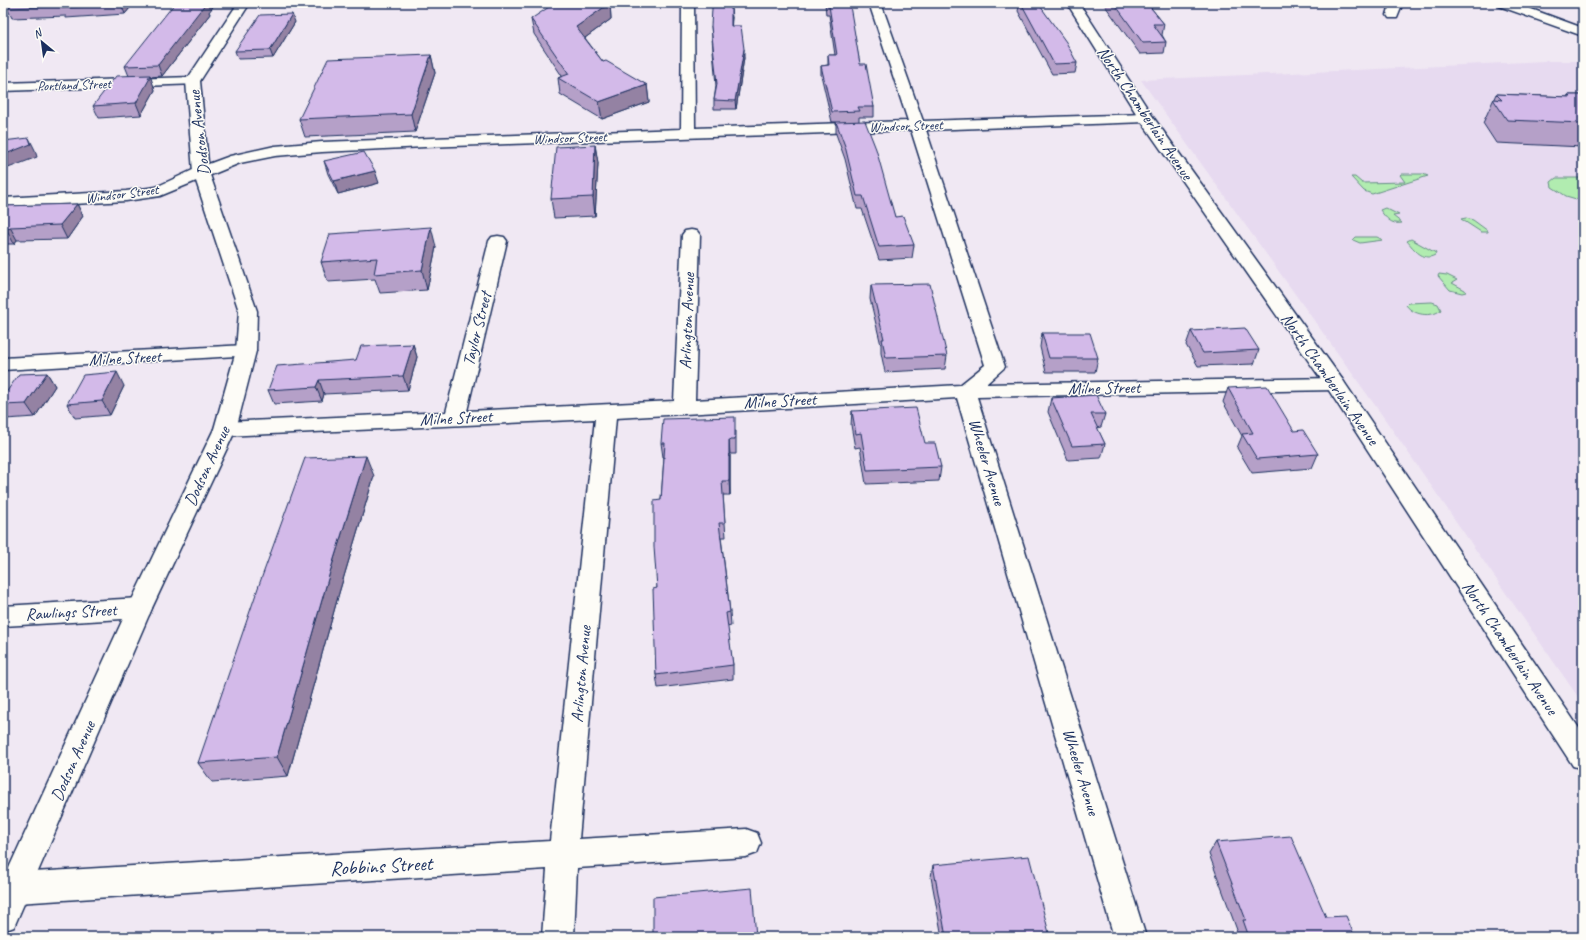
<svg xmlns="http://www.w3.org/2000/svg" width="1586" height="940" font-family="Caveat,sans-serif">
<style>
.built{fill:#e7daf0}
.green{fill:#b1ecb0;stroke:#668e87}
.lines{fill:none;stroke-linecap:round;stroke-linejoin:round}
.minor-casing{stroke:#1b2f5e;stroke-width:3}
.tertiary-casing{stroke:#1b2f5e;stroke-width:3}
.secondary-casing{stroke:#1b2f5e;stroke-width:3}
.minor{fill:#fdfcf7;fill-rule:evenodd}
.tertiary{fill:#fdfcf7;fill-rule:evenodd}
.secondary{fill:#fdfcf7;fill-rule:evenodd}
.wall{fill:#b5a0c8;stroke:#1b2f5e}
.shaded-wall{fill:#9482a3;stroke:#1b2f5e}
.building{fill:#d3bae9;stroke:#1b2f5e}
.labels{text-anchor:middle;dominant-baseline:central;stroke-width:3;stroke-linejoin:round;paint-order:stroke}
.far-street-label{font-size:14px;fill:#1b2f5e;stroke:#fdfcf7}
.street-label{font-size:17px;fill:#1b2f5e;stroke:#fdfcf7}
.near-street-label{font-size:20px;fill:#1b2f5e;stroke:#fdfcf7}
</style>
<rect width="100%" height="100%" fill="#f0e8f3"/>
<filter id="ink" filterUnits="userSpaceOnUse"><feTurbulence type="fractalNoise" baseFrequency=".025" numOctaves="2"/><feDisplacementMap in="SourceGraphic" scale="8" xChannelSelector="R" yChannelSelector="G"/><feConvolveMatrix kernelMatrix="1 2 1 2 8 2 1 2 1" color-interpolation-filters="sRGB"/></filter>
<g filter="url(#ink)">
<path class="built" d="M 1545,61 L 1583,61 L 1583,704 L 1382,415 L 1141,80 Z"/>
<path class="green" d="M 1401,174 L 1423,174 L 1428,176 L 1372,194 L 1364,191 L 1351,177 L 1355,177 L 1362,183 L 1405,182 L 1400,175 Z
M 1556,178 L 1583,178 L 1583,201 L 1566,196 L 1552,187 L 1551,182 Z
M 1385,208 L 1399,215 L 1393,216 L 1402,223 C 1391,225 1386,218 1380,210 Z
M 1466,218 L 1473,220 L 1488,231 L 1488,232 L 1481,232 L 1461,219 Z
M 1356,237 L 1377,237 L 1383,240 L 1360,243 L 1353,240 Z
M 1411,239 L 1436,253 L 1435,255 C 1423,262 1414,249 1407,241 Z
M 1439,274 L 1447,275 L 1457,280 L 1452,283 L 1465,290 L 1466,292 L 1462,293 L 1450,290 L 1438,276 Z
M 1432,302 L 1438,304 L 1441,310 C 1431,318 1413,315 1406,305 L 1408,303 Z"/>
<g class="lines">
<g class="minor-casing">
<path id="minor" d="M 682,3 L 694,3 L 695,128 L 908,121 L 869,3 L 881,3 L 923,121 L 1146,114 L 1151,115 L 1153,118 L 1151,121 L 1146,122 L 926,130 L 1005,367 L 986,384 L 1335,378 L 1342,379 L 1345,384 L 1342,389 L 1335,390 L 977,397 L 1146,937 L 1114,937 L 957,398 L 616,418 L 579,839 L 746,829 L 757,833 L 761,843 L 757,853 L 746,857 L 577,868 L 574,937 L 542,937 L 547,869 L 17,903 L 6,898 C 3,890 3,886 6,878 L 17,873 L 550,841 L 595,419 L 225,436 L 218,434 L 214,429 L 218,424 L 225,422 L 446,412 L 489,241 L 492,237 L 498,236 L 504,237 L 507,241 L 467,411 L 674,401 L 682,235 L 685,231 L 691,230 L 697,231 L 700,235 L 695,400 L 960,385 L 985,365 L 911,130 L 425,147 L 322,152 L 275,156 L 240,163 L 160,196 L 126,201 L 3,208 L 3,198 L 126,191 L 156,187 L 195,169 L 230,156 L 275,146 L 322,142 L 681,129 Z
M 1385,3 L 1397,3 L 1401,8 L 1397,18 L 1389,18 L 1387,15 L 1389,8 Z
M 193,77 L 198,78 L 200,81 L 198,84 L 3,91 L 3,83 Z
M 246,345 L 253,347 L 256,351 L 253,355 L 3,370 L 3,358 Z
M 140,598 L 149,601 L 152,608 L 149,615 L 140,618 L 3,626 L 3,606 Z"/>
</g>
<g class="tertiary-casing">
<path id="tertiary" d="M 1067,3 L 1079,3 L 1153,117 L 1342,379 L 1583,734 L 1583,769 L 1573,766 L 1328,389 L 1139,118 Z
M 1497,3 L 1515,3 L 1583,28 L 1583,36 L 1499,6 Z"/>
</g>
<g class="secondary-casing">
<path id="secondary" d="M 238,3 L 250,3 L 200,81 L 209,172 L 257,311 L 256,351 L 236,429 L 152,608 L 14,927 L 3,931 L 3,881 L 128,608 L 214,429 L 236,351 L 239,311 L 193,172 L 186,81 Z"/>
</g>
<use href="#minor" class="minor"/>
<use href="#tertiary" class="tertiary"/>
<use href="#secondary" class="secondary"/>
</g>
<path class="wall" d="M 12,3 L 134,3 L 125,14 L 66,18 L 66,16 L 12,18 L 7,8 Z
M 610,3 L 611,19 L 585,38 L 603,62 L 647,85 L 649,102 L 602,119 L 560,94 L 558,78 L 562,76 L 534,34 L 531,19 Z
M 825,3 L 848,3 L 860,64 L 874,107 L 874,117 L 859,117 L 859,121 L 895,217 L 914,245 L 912,258 L 879,260 L 862,209 L 857,209 L 845,159 L 836,134 L 836,122 L 832,122 L 821,75 L 821,66 L 828,65 L 828,55 L 835,55 L 829,15 L 826,15 Z
M 1020,3 L 1038,3 L 1077,63 L 1075,73 L 1052,74 L 1018,11 Z
M 1103,3 L 1147,3 L 1164,24 L 1162,35 L 1166,42 L 1164,53 L 1140,54 Z
M 1182,3 L 1231,3 L 1231,4 L 1184,5 Z
M 209,12 L 210,14 L 162,76 L 150,77 L 155,90 L 141,115 L 99,118 L 93,106 L 129,76 L 125,66 Z
M 732,17 L 731,26 L 744,58 L 736,109 L 714,109 L 714,100 L 716,86 L 711,26 Z
M 295,22 L 273,58 L 238,59 L 235,51 Z
M 431,55 L 435,73 L 415,132 L 305,137 L 299,119 Z
M 1496,94 L 1567,97 L 1568,95 L 1583,95 L 1583,147 L 1496,143 L 1483,123 Z
M 595,145 L 598,163 L 595,216 L 554,218 L 551,199 Z
M 324,161 L 379,183 L 338,194 L 328,174 Z
M 77,204 L 83,216 L 67,239 L 17,240 L 14,244 L 3,244 L 3,206 Z
M 436,247 L 427,290 L 380,293 L 375,279 L 328,282 L 321,262 Z
M 871,285 L 947,356 L 945,369 L 885,372 L 881,353 L 881,345 L 870,299 Z
M 1191,331 L 1259,350 L 1254,364 L 1198,366 L 1186,345 Z
M 1042,333 L 1098,358 L 1095,372 L 1046,372 L 1040,347 Z
M 413,344 L 417,357 L 408,390 L 324,394 L 322,401 L 274,404 L 268,390 L 356,360 Z
M 47,373 L 55,386 L 35,417 L 6,419 L 3,413 L 3,397 Z
M 124,386 L 110,415 L 75,418 L 67,404 Z
M 1228,388 L 1294,431 L 1318,454 L 1312,468 L 1252,473 L 1237,448 L 1242,436 L 1223,402 Z
M 1051,398 L 1105,414 L 1101,427 L 1097,428 L 1105,444 L 1101,458 L 1068,460 L 1048,412 Z
M 852,411 L 925,443 L 941,467 L 939,481 L 866,484 L 860,447 L 855,448 L 851,425 Z
M 736,431 L 736,454 L 730,454 L 730,495 L 723,495 L 726,537 L 721,537 L 730,612 L 731,626 L 727,627 L 733,665 L 733,679 L 658,688 L 656,675 L 657,588 L 661,500 L 664,457 L 663,457 L 661,443 Z
M 374,476 L 339,593 L 288,776 L 212,782 L 198,763 Z
M 1216,842 L 1326,917 L 1355,937 L 1237,937 L 1235,932 L 1237,930 L 1209,854 Z
M 933,865 L 1050,937 L 942,937 L 931,877 Z"/>
<path class="shaded-wall" d="M 122,3 L 134,3 L 125,14 L 121,4 Z
M 204,3 L 216,3 L 209,12 L 210,14 L 162,76 L 158,65 Z
M 610,3 L 611,19 L 578,43 L 576,27 Z
M 731,9 L 732,17 L 731,34 Z
M 292,14 L 295,22 L 273,58 L 270,50 Z
M 744,49 L 744,58 L 736,109 L 735,101 Z
M 431,55 L 435,73 L 415,132 L 411,114 Z
M 150,75 L 155,90 L 141,115 L 136,103 L 148,78 Z
M 647,85 L 649,102 L 602,119 L 599,102 Z
M 29,138 L 35,150 L 37,157 L 3,170 L 3,155 Z
M 595,145 L 598,163 L 595,216 L 593,197 Z
M 375,171 L 379,183 L 338,194 L 334,181 Z
M 77,204 L 83,216 L 67,239 L 60,225 Z
M 10,227 L 17,240 L 14,244 L 7,230 Z
M 431,227 L 436,247 L 427,290 L 422,270 Z
M 413,344 L 417,357 L 408,390 L 403,376 Z
M 117,372 L 124,386 L 110,415 L 102,401 Z
M 47,373 L 55,386 L 35,417 L 26,404 Z
M 319,380 L 324,394 L 322,401 L 316,387 Z
M 729,440 L 730,454 L 730,495 L 729,481 Z
M 366,456 L 374,476 L 339,593 L 288,776 L 277,757 L 330,572 Z"/>
<path class="building" d="M 12,3 L 122,3 L 121,4 L 62,8 L 63,6 L 7,8 Z
M 175,3 L 206,3 L 158,65 L 125,66 Z
M 555,3 L 610,3 L 576,27 L 603,62 L 606,61 L 647,85 L 599,102 L 558,78 L 569,74 L 531,19 Z
M 712,3 L 731,3 L 731,26 L 741,26 L 744,49 L 735,101 L 714,100 L 717,84 L 711,26 L 712,9 Z
M 826,3 L 848,3 L 850,6 L 860,64 L 866,64 L 874,107 L 858,107 L 860,111 L 832,112 L 821,66 L 829,65 L 828,55 L 837,55 L 829,6 L 827,6 Z
M 1021,3 L 1038,3 L 1066,42 L 1077,63 L 1054,64 Z
M 1114,3 L 1147,3 L 1164,24 L 1153,24 L 1166,42 L 1143,43 Z
M 292,14 L 270,50 L 235,51 L 260,15 Z
M 431,55 L 411,114 L 299,119 L 328,59 Z
M 150,75 L 148,78 L 150,78 L 136,103 L 93,106 L 116,76 Z
M 1496,94 L 1570,97 L 1568,95 L 1583,95 L 1583,123 L 1507,120 L 1493,99 L 1502,100 Z
M 865,121 L 876,149 L 895,217 L 903,216 L 914,245 L 879,247 L 863,196 L 857,196 L 845,146 L 836,122 Z
M 29,138 L 31,144 L 3,155 L 3,141 Z
M 595,145 L 593,197 L 551,199 L 556,147 Z
M 364,152 L 375,171 L 334,181 L 324,161 Z
M 77,204 L 60,225 L 10,227 L 7,230 L 3,231 L 3,206 Z
M 431,227 L 422,270 L 374,274 L 377,258 L 321,262 L 330,234 Z
M 930,284 L 947,356 L 886,358 L 882,339 L 884,339 L 871,285 Z
M 1245,328 L 1259,350 L 1203,353 L 1191,331 Z
M 1042,333 L 1090,333 L 1098,358 L 1049,358 Z
M 413,344 L 403,376 L 319,380 L 316,387 L 268,390 L 277,366 L 356,360 L 361,346 Z
M 117,372 L 102,401 L 67,404 L 83,375 Z
M 47,373 L 26,404 L 3,405 L 3,397 L 19,374 Z
M 1267,386 L 1294,431 L 1303,430 L 1318,454 L 1257,459 L 1242,434 L 1253,433 L 1228,388 Z
M 1096,395 L 1105,414 L 1091,414 L 1105,444 L 1072,446 L 1051,398 Z
M 916,408 L 925,443 L 935,443 L 941,467 L 867,470 L 861,433 L 856,434 L 852,411 Z
M 735,417 L 735,440 L 729,440 L 729,481 L 722,481 L 725,523 L 719,523 L 730,612 L 726,613 L 733,665 L 656,675 L 653,589 L 657,588 L 654,547 L 654,501 L 661,500 L 665,443 L 661,443 L 663,419 Z
M 366,456 L 330,572 L 277,757 L 198,763 L 259,585 L 305,458 Z
M 1291,836 L 1326,917 L 1346,916 L 1355,937 L 1249,937 L 1243,920 L 1246,920 L 1216,842 Z
M 1029,856 L 1050,937 L 946,937 L 933,865 Z
M 752,888 L 756,937 L 653,937 L 653,897 Z"/>
</g>
<g class="labels">
<g class="far-street-label">
<text transform="translate(74 85) rotate(-2)">Portland Street</text>
<text transform="translate(906 126) rotate(-2)">Windsor Street</text>
<text transform="translate(570 138) rotate(-2)">Windsor Street</text>
<text transform="translate(122 194) rotate(-7)">Windsor Street</text>
</g>
<g class="street-label">
<text transform="translate(1145 113) rotate(56)">North Chamberlain Avenue</text>
<text transform="translate(199 133) rotate(-97)">Dodson Avenue</text>
<text transform="translate(687 321) rotate(-88)">Arlington Avenue</text>
<text transform="translate(477 329) rotate(-76)">Taylor Street</text>
<text transform="translate(125 358) rotate(-3)">Milne Street</text>
<text transform="translate(1330 379) rotate(55)">North Chamberlain Avenue</text>
<text transform="translate(1104 388) rotate(-1)">Milne Street</text>
<text transform="translate(780 401) rotate(-3)">Milne Street</text>
<text transform="translate(456 418) rotate(-3)">Milne Street</text>
<text transform="translate(987 462) rotate(73)">Wheeler Avenue</text>
<text transform="translate(207 466) rotate(-65)">Dodson Avenue</text>
<text transform="translate(71 612) rotate(-3)">Rawlings Street</text>
<text transform="translate(1510 648) rotate(56)">North Chamberlain Avenue</text>
<text transform="translate(581 674) rotate(-85)">Arlington Avenue</text>
<text transform="translate(73 761) rotate(-66)">Dodson Avenue</text>
<text transform="translate(1081 772) rotate(73)">Wheeler Avenue</text>
</g>
<g class="near-street-label">
<text transform="translate(381 866) rotate(-3)">Robbins Street</text>
</g>
</g>
<rect width="1586" height="940" fill="none" stroke="#fdfcf7" stroke-width="16"/>
<rect x="8" y="8" width="1570" height="924" fill="none" stroke="#1b2f5e" stroke-width="1.5" filter="url(#ink)"/>
<g transform="translate(42 42) rotate(331)" stroke="#fdfcf7" stroke-width="3" paint-order="stroke">
<path d="M0-3L7 15L0 10L-7 15Z" fill="#1b2f5e"/>
<text y="-6" font-size="11" font-weight="bold" text-anchor="middle" fill="#1b2f5e">N</text>
</g>
</svg>
